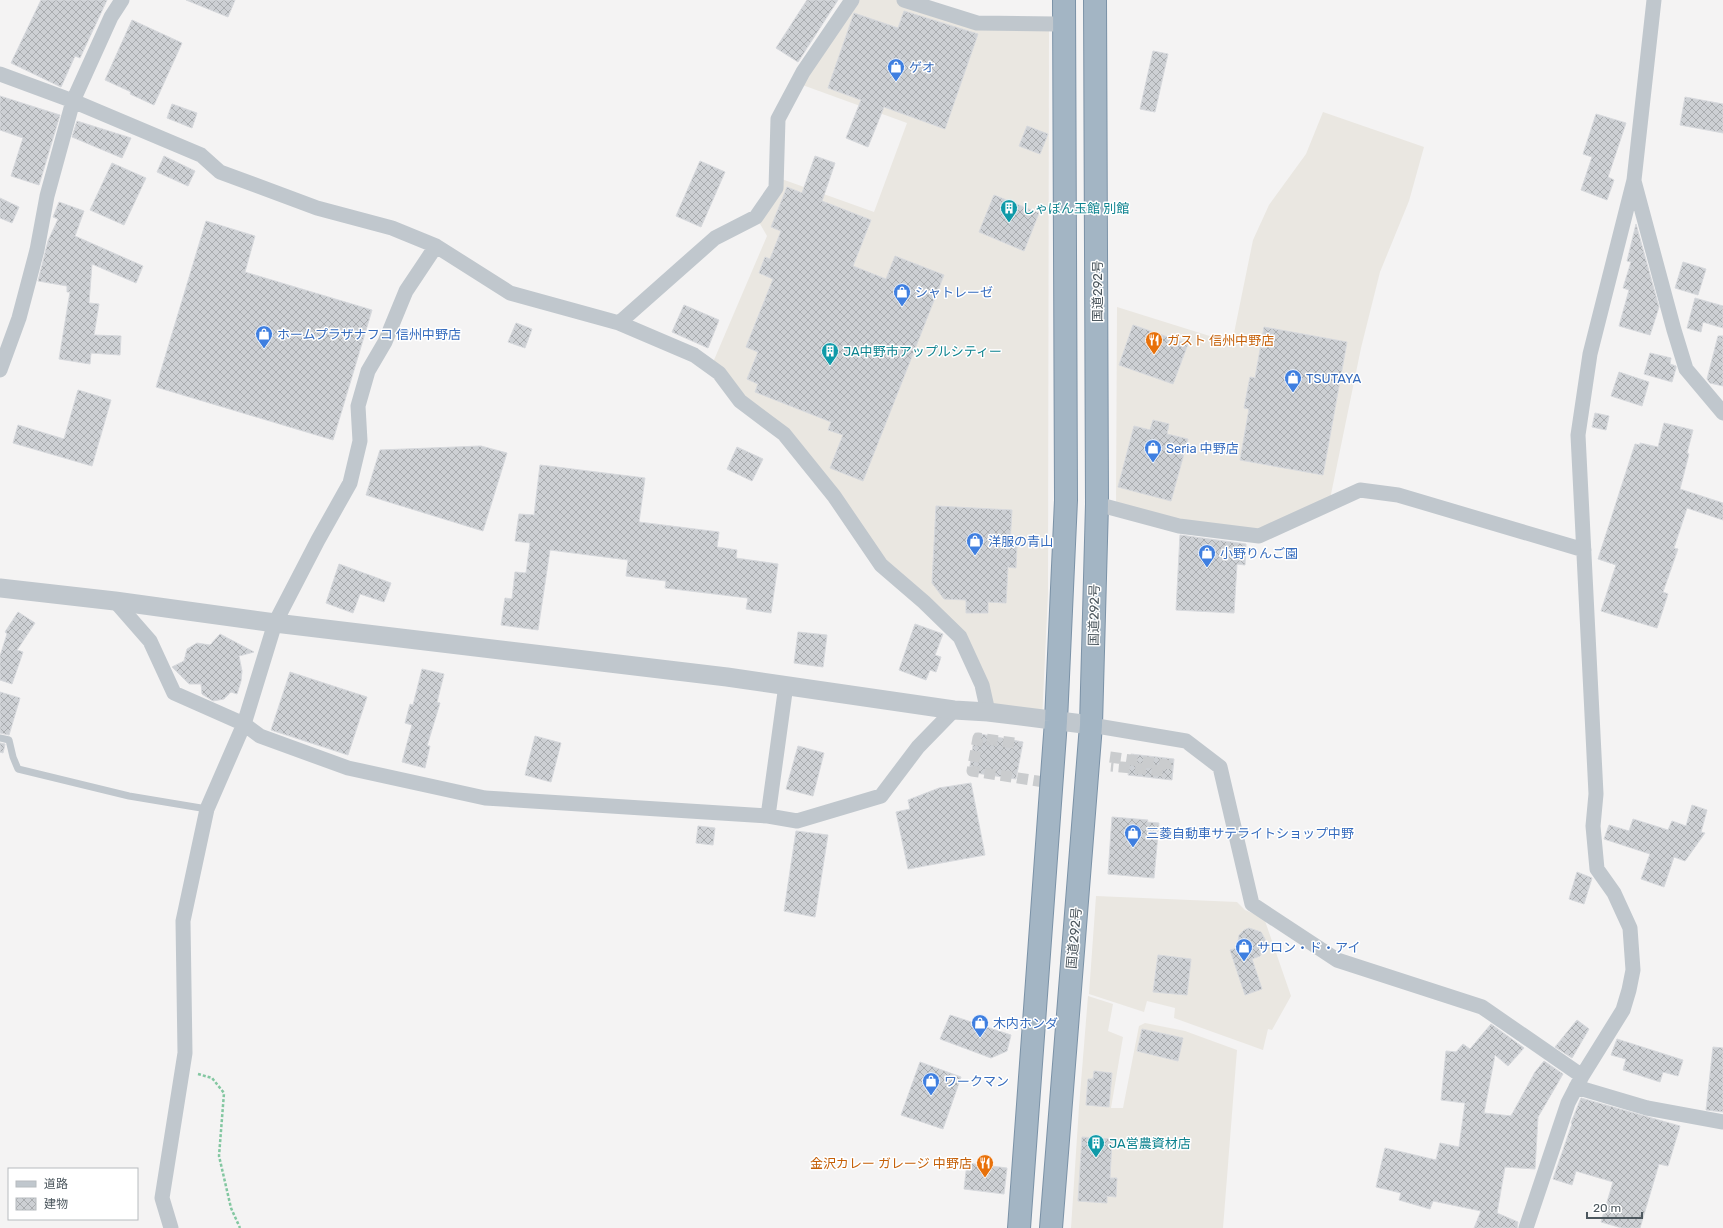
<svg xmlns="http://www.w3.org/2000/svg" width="1723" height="1228" font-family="Rubik,'Noto Sans JP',sans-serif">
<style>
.commercial{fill:#eae7e1}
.building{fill:url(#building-cross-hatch);stroke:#d7d9dd}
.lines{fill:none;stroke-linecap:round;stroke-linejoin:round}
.pedestrian-tunnel{stroke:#caccce;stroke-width:11;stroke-dasharray:11 5.5;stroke-linecap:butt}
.trunk-casing{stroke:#7b92a7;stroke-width:24}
.path{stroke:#83c7a1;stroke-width:2.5;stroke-dasharray:3 2;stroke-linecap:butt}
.service{stroke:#c0c7cd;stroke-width:7}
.minor{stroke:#c0c7cd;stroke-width:15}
.tertiary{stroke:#c0c7cd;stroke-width:19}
.trunk{stroke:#a3b5c4;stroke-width:22}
.labels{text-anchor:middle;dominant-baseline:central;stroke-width:3;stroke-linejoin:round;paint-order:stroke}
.shop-label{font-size:13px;fill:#366cbe;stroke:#fff;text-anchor:start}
.culture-label{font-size:13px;fill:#0d838f;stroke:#fff;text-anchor:start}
.street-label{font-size:13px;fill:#4c575e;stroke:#fff}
.food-label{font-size:13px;fill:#c56008;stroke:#fff;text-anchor:start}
</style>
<defs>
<pattern id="building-cross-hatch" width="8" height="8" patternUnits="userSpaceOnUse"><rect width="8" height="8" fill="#cdd0d4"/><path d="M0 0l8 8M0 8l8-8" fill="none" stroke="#a9acaf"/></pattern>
</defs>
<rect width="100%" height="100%" fill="#f4f3f3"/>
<path class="commercial" d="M 852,0 L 904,0 L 977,23 L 1049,24 L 1048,594 L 1042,720 L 988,712 L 960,637 L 881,565 L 834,496 L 711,367 L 767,236 L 756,217 L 776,177 L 874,212 L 907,123 L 797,83 Z
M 1323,112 L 1424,147 L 1409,201 L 1380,272 L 1361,348 L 1329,504 L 1259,536 L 1116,510 L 1117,307 L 1232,343 L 1253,240 L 1269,205 L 1306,154 Z
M 1096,896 L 1237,902 L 1245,910 L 1264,918 L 1291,996 L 1272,1030 L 1268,1029 L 1263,1050 L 1174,1018 L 1175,1008 L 1147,1001 L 1144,1012 L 1089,994 Z
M 1088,996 L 1113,1004 L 1108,1031 L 1123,1037 L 1111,1108 L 1123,1108 L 1139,1026 L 1145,1023 L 1185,1031 L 1237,1050 L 1223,1228 L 1071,1228 L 1079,1107 Z"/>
<path class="building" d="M 41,0 L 107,0 L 80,58 L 75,56 L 61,87 L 11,63 Z
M 186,0 L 235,0 L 228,17 Z
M 807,0 L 838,0 L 798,62 L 776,48 Z
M 904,11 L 978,34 L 945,129 L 884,107 L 868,147 L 846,138 L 861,100 L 828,88 L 854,13 L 898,28 Z
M 132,20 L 182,43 L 154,105 L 130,94 L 131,92 L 105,80 Z
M 1153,51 L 1168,54 L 1155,112 L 1140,109 Z
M 0,96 L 60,115 L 39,185 L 11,176 L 23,138 L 0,130 Z
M 1685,97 L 1723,104 L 1723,133 L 1680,125 Z
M 172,104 L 197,113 L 192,128 L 167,118 Z
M 1596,114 L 1626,123 L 1608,177 L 1614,180 L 1607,200 L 1581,190 L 1592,157 L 1583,154 Z
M 77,121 L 131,138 L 122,158 L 72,137 Z
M 1027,126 L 1048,134 L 1040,154 L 1019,146 Z
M 164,156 L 195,171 L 188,186 L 157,172 Z
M 815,156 L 835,163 L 822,201 L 871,220 L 853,266 L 886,279 L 895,256 L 944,275 L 863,481 L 830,468 L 843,435 L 828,430 L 831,422 L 755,392 L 758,384 L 747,379 L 758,352 L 746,347 L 773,279 L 759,273 L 765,257 L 770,259 L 781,231 L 771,227 L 787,187 L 802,193 Z
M 700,161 L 725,172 L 701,227 L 676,216 Z
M 112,163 L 146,178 L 124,225 L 90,210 Z
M 994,195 L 1039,213 L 1024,251 L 979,232 Z
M 0,198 L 19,207 L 12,223 L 0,218 Z
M 59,202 L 84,211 L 75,236 L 143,266 L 136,283 L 92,264 L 89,303 L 99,304 L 94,335 L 121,336 L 120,355 L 91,353 L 90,364 L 59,359 L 70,292 L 67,292 L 67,286 L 38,281 L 48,241 L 58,219 L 53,217 Z
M 206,221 L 255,236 L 245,272 L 372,310 L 333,440 L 156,387 Z
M 1636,224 L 1659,307 L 1650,335 L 1619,326 L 1629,290 L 1623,288 L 1631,262 L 1627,261 Z
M 1683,262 L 1706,269 L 1698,295 L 1675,288 Z
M 1695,298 L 1723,306 L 1723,328 L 1703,322 L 1701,332 L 1687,328 Z
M 684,305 L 719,320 L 708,348 L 672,332 Z
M 516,323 L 532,329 L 525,348 L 508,342 Z
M 1133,325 L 1188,344 L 1173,384 L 1119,365 Z
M 1264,327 L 1347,342 L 1323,475 L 1240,460 L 1249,409 L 1244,408 L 1250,377 L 1255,378 Z
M 1718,336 L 1723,336 L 1723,386 L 1710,383 L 1707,379 Z
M 1650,353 L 1671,358 L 1670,364 L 1676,366 L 1676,368 L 1672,382 L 1644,374 Z
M 1619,372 L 1649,382 L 1642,406 L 1611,396 Z
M 78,390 L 111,400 L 92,466 L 13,443 L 18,425 L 64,439 Z
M 1595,413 L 1609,416 L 1606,430 L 1592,427 Z
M 1153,420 L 1169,424 L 1167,434 L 1188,439 L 1171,501 L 1118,487 L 1134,426 L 1150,430 Z
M 1664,423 L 1693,430 L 1687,453 L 1689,454 L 1680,489 L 1723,503 L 1723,520 L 1687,508 L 1674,548 L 1678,549 L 1663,592 L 1668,594 L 1657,628 L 1601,611 L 1616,565 L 1598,559 L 1635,444 L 1640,445 L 1640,443 L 1658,447 Z
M 481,446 L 507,453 L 483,531 L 366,495 L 380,450 Z
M 737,447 L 763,459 L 752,481 L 727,469 Z
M 540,465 L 645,478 L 639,522 L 719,532 L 717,547 L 737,550 L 736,558 L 778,564 L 771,613 L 746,609 L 748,598 L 665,588 L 666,581 L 626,576 L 628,560 L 550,550 L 538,630 L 501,625 L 505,598 L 512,599 L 515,572 L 526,573 L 530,543 L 515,541 L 519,514 L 534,515 Z
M 936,506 L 1012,510 L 1010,543 L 1017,545 L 1016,568 L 1008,567 L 1006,603 L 988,602 L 988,613 L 966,613 L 966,600 L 944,599 L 932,583 Z
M 1180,535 L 1246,544 L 1245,565 L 1237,564 L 1234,613 L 1176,610 Z
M 339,564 L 391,583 L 384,602 L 360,594 L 353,613 L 326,603 Z
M 18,612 L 35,623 L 17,650 L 23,652 L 12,684 L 0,680 L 0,656 L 7,634 L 5,632 Z
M 915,624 L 943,634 L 935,655 L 941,657 L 936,672 L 930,670 L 926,680 L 899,670 Z
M 798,632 L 827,635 L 823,667 L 794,663 Z
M 220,634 L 254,652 L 239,656 L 242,671 L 241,681 L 237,694 L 231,692 L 224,699 L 213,701 L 202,694 L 201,684 L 189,684 L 172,667 L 184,661 L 187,649 L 197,643 L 210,645 Z
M 422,669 L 444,674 L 437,702 L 440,703 L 427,746 L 430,746 L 425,768 L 402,762 L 412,725 L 405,723 L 410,704 L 413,705 Z
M 290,672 L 367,697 L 348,755 L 271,730 Z
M 0,692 L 20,698 L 9,735 L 0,733 Z
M 975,733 L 1023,742 L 1016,779 L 969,772 Z
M 535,736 L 561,743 L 551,782 L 525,775 Z
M 0,743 L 5,744 L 3,753 L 0,752 Z
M 798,746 L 824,753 L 813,796 L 786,789 Z
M 1131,754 L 1174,759 L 1172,780 L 1128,775 Z
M 971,783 L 985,855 L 908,869 L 896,812 L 910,809 L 908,800 L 939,788 Z
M 1692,805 L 1707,810 L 1701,832 L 1705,833 L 1685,861 L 1674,857 L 1664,887 L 1641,879 L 1650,854 L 1604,839 L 1609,825 L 1629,831 L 1633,819 L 1668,830 L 1672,821 L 1686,826 Z
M 1112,817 L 1148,820 L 1147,822 L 1159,823 L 1154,878 L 1108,874 Z
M 698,826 L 715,828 L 713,845 L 696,843 Z
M 796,831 L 828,835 L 815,917 L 784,911 Z
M 1577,872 L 1592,878 L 1584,904 L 1569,899 Z
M 1249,928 L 1261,932 L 1265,939 L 1266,945 L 1260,956 L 1252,959 L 1262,989 L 1245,995 L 1230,950 L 1237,948 L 1239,935 L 1244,930 Z
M 1158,955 L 1191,959 L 1187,995 L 1153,992 Z
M 950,1015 L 1011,1035 L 1007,1051 L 991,1058 L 940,1039 Z
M 1577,1020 L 1589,1029 L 1572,1058 L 1555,1047 Z
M 1491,1024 L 1524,1048 L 1508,1066 L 1495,1055 L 1484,1113 L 1511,1116 L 1535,1072 L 1544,1061 L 1563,1074 L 1538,1117 L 1535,1169 L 1505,1167 L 1497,1213 L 1518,1222 L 1517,1228 L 1474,1228 L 1481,1211 L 1433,1201 L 1430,1209 L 1399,1200 L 1401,1193 L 1376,1187 L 1385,1148 L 1436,1160 L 1440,1143 L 1459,1147 L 1465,1103 L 1441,1100 L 1446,1051 L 1456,1052 L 1463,1044 L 1470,1049 Z
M 1142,1029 L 1183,1038 L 1178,1061 L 1137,1051 Z
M 1617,1039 L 1683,1060 L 1678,1076 L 1663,1072 L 1660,1082 L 1623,1070 L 1626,1059 L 1611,1055 Z
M 1713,1047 L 1723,1048 L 1723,1112 L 1706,1110 Z
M 920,1062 L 961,1077 L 943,1129 L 901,1115 Z
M 1094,1071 L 1112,1073 L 1109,1107 L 1086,1105 L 1088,1079 L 1093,1079 Z
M 1581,1098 L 1680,1126 L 1668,1166 L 1659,1164 L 1640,1228 L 1622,1228 L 1601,1222 L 1613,1182 L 1576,1171 L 1572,1185 L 1553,1179 L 1572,1124 L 1571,1123 Z
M 1082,1137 L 1112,1139 L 1110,1178 L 1117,1178 L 1116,1197 L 1107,1196 L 1107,1203 L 1078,1201 Z
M 967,1163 L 1007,1168 L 1004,1194 L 964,1189 Z"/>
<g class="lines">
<path class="pedestrian-tunnel" d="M 1014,743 L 978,738 L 972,771 L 1044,782
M 1110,757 L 1166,765 L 1166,771 L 1111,766"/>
<g class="trunk-casing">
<path id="trunk" d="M 1019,1228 L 1056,721 L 1066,500 L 1064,0
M 1051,1228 L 1091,725 L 1097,504 L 1095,0"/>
</g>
<path class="path" d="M 198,1074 L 212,1078 L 224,1093 L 219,1156 L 231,1208 L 240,1228"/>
<path class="service" d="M 0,738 L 9,740 L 13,757 L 18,769 L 129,796 L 207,809"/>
<path class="minor" d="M 904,0 L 977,23 L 1055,24 L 1064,26
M 0,74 L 73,101 L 201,155 L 220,172 L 317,208 L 392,228 L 436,246 L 510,293 L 619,323 L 694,355 L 719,373 L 740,401 L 784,434 L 834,496 L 881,565 L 924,602 L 960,637 L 982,685 L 988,712
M 1634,181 L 1674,330 L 1686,369 L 1723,413
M 619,323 L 715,238 L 756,217 L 776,188 L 778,119 L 803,72 L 852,0
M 0,370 L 19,318 L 37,250 L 47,196 L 73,101 L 111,17 L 122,0
M 1097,504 L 1179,526 L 1259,536 L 1360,490 L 1398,495 L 1584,550
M 115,601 L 150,641 L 174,693 L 244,724 L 260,736 L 348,768 L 485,798 L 768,816 L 797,821 L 881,796 L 918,747 L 954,710
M 1091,725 L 1186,741 L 1220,767 L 1252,904 L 1337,960 L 1482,1007 L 1582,1076
M 768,816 L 786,685
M 1576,1087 L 1647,1108 L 1723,1122
M 171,1228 L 162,1198 L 185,1053 L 183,921 L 207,809 L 244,724 L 275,623 L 318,540 L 350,483 L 360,441 L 358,406 L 368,371 L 385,342 L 406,291 L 436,246
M 1526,1228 L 1568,1103 L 1582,1076 L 1623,1010 L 1629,990 L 1633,970 L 1630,928 L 1614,893 L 1597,869 L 1593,826 L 1596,794 L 1578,435 L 1590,354 L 1634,180 L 1654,0"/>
<path class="tertiary" d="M 0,588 L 115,601 L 275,623 L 727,677 L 954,710 L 988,712 L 1091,725"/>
<use href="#trunk" class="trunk"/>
</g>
<defs>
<g id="shop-pin" transform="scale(0.9)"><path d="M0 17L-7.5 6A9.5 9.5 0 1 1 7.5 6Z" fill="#3f7fe0" stroke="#fff"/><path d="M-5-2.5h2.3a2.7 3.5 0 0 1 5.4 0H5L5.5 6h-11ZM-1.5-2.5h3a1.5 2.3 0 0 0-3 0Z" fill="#fff"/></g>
<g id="building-pin" transform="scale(0.9)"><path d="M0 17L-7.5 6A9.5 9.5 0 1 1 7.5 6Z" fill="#0f9aa8" stroke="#fff"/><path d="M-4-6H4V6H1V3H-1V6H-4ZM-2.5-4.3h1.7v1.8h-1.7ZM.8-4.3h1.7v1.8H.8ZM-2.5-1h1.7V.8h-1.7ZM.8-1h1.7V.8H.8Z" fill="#fff"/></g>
<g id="restaurant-pin" transform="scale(0.9)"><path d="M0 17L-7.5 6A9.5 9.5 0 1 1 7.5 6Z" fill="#e8710a" stroke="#fff"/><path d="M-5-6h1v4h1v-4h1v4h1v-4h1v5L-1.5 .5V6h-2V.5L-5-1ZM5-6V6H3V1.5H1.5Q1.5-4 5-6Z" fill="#fff"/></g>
</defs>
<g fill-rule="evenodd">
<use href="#shop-pin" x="896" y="67"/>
<use href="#building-pin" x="1009" y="208"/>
<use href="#shop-pin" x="902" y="292"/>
<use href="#shop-pin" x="264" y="334"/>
<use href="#restaurant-pin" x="1154" y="340"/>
<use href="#building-pin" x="830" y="351"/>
<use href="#shop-pin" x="1293" y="378"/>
<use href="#shop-pin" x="1153" y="448"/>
<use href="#shop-pin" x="975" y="541"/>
<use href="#shop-pin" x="1207" y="553"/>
<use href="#shop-pin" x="1133" y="833"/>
<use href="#shop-pin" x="1244" y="947"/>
<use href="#shop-pin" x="980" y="1023"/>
<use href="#shop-pin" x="931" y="1081"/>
<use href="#building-pin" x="1096" y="1143"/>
<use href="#restaurant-pin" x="985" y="1163"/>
</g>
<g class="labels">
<g class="shop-label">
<text x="909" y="67">ゲオ</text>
<text x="915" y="292">シャトレーゼ</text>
<text x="277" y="334">ホームプラザナフコ 信州中野店</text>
<text x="1306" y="378">TSUTAYA</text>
<text x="1166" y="448">Seria 中野店</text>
<text x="988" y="541">洋服の青山</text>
<text x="1220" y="553">小野りんご園</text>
<text x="1146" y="833">三菱自動車サテライトショップ中野</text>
<text x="1257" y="947">サロン・ド・アイ</text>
<text x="993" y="1023">木内ホンダ</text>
<text x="944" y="1081">ワークマン</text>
</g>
<g class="culture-label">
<text x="1022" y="208">しゃぼん玉館 別館</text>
<text x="843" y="351">JA中野市アップルシティー</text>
<text x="1109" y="1143">JA営農資材店</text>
</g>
<g class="street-label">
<text transform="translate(1097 291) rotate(-90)">国道292号</text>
<text transform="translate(1094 615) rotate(-89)">国道292号</text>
<text transform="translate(1074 938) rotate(-85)">国道292号</text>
</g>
<g class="food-label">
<text x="1167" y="340">ガスト 信州中野店</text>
<text x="972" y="1163" text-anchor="end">金沢カレー ガレージ 中野店</text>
</g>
</g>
<rect x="8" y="1168" width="130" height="52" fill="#ffffff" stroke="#b7bcbf"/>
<rect x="16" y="1181" width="20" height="6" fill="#c0c7cd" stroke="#b7bcbf"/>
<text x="44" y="1188" font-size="12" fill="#4c575e">道路</text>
<rect x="16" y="1198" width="20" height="12" fill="url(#building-cross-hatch)" stroke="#b7bcbf"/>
<text x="44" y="1208" font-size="12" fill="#4c575e">建物</text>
<path d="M1587 1212v6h55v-6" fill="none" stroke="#4c575e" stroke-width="2"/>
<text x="1593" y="1212" font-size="12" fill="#4c575e" stroke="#ffffff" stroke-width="3" paint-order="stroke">20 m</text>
</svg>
